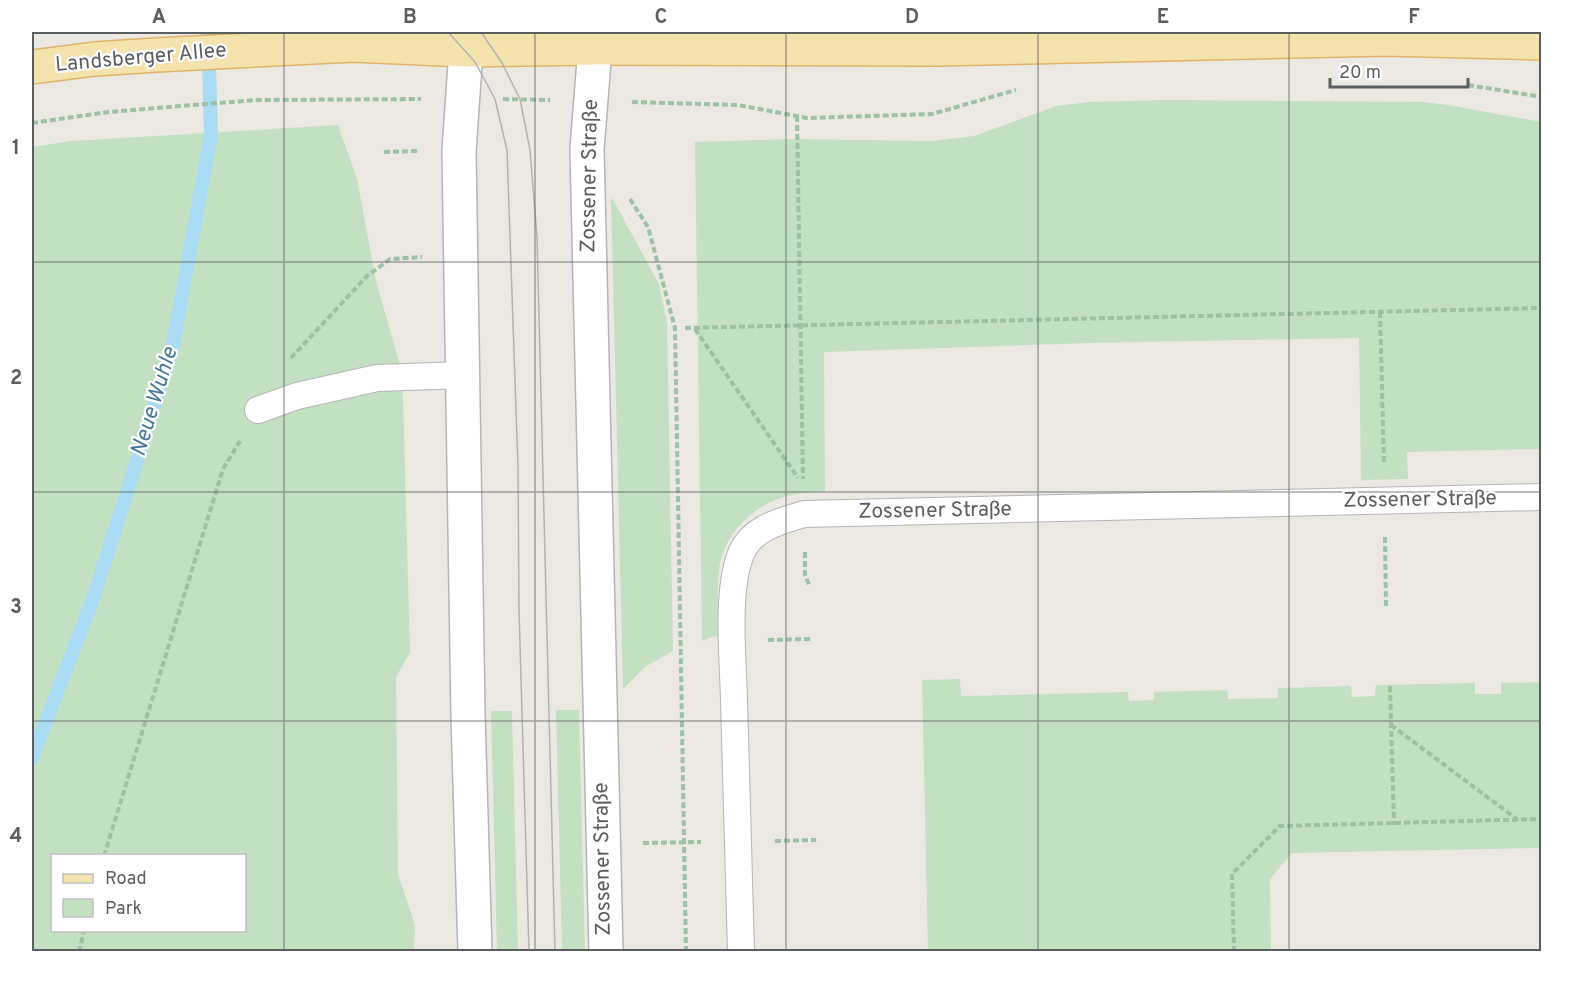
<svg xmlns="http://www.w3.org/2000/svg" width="1573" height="983" font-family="Overpass,sans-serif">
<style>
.green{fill:#c4e0c2;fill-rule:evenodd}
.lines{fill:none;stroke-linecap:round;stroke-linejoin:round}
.stream{stroke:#aadbf4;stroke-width:14}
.service-casing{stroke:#b3b5b8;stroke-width:28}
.tertiary-casing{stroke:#b3b5b8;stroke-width:36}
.primary-casing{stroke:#e0b367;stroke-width:36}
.path{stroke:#9cc1a3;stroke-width:4;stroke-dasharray:6 3;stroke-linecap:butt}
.service{stroke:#fff;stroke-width:26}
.tertiary{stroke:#fff;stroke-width:33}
.primary{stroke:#f5e3ae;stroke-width:33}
.tram{stroke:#b1b2b2;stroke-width:1.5}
.grid{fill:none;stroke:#5b5e61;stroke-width:1.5;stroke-opacity:0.55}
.labels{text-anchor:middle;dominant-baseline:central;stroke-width:4.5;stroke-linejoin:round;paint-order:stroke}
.street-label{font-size:21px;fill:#5b5e61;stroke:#fff}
.water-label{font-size:22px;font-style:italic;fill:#47789c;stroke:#fff}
.neatline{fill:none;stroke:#5b5e61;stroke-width:2}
.grid-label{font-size:20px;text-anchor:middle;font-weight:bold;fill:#5b5e61}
</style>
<rect width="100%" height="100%" fill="#ece9e3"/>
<path class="green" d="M 1165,100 L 1423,102 L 1449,105 L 1541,122 L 1541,449 L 1407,452 L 1408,479 L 1361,480 L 1359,338 L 1090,343 L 824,352 L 825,491 C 810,493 793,493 778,499 C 748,510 722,538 719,571 C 716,592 719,615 720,637 L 715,636 L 702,641 L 695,142 L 790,139 L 933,141 L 974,136 L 1056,106 L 1089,102 Z
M 338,125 L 357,179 L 376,281 L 400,365 L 403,396 L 410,652 L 396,677 L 398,874 L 415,925 L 414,951 L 32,951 L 32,147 L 71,141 ZM 52,856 L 244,856 L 244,930 L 52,930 Z
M 611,196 L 659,284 L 667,322 L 673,651 L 645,667 L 623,689 Z
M 960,679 L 961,696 L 1128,692 L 1129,701 L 1154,700 L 1154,692 L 1227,690 L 1228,699 L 1278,698 L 1278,688 L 1351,686 L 1352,697 L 1375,696 L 1376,686 L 1378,685 L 1475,683 L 1475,694 L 1501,694 L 1501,683 L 1541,682 L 1541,848 L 1292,853 L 1270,879 L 1271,951 L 928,951 L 922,680 Z
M 556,710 L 579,710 L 585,951 L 562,951 Z
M 491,711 L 512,711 L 518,951 L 497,951 Z"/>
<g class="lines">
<path class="stream" d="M 32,758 L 93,599 L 172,350 L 211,135 L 208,32"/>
<g class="service-casing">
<path id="service" d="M 258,410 L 297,396 L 377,378 L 463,375
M 741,952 C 739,868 737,784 734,700 C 733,660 726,590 741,554 C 751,528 781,521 804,514 L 1542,497"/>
</g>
<g class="tertiary-casing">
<path id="tertiary" d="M 595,48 L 587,149 L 606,952
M 466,50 L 459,151 L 468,715 L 475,952"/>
</g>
<g class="primary-casing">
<path id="primary" d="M 32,67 L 95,59 L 156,55 L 353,45 L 466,50 L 595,48 L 937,49 L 1386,39 L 1542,43"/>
</g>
<path class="path" d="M 1468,85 L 1542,97
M 503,99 L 550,100
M 632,102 L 738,105 L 807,118 L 932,114 L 1016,90
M 797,116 L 803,479
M 32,123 L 108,112 L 255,100 L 421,99
M 384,152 L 418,151
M 630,199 L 648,227 L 675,328 L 686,952
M 1380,312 L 1384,464
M 685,328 L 1542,308
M 695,329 L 798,478
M 291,358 L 367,276 L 390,259 L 422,257
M 1385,537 L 1386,608
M 805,552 L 805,575 L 810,587
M 768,640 L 811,639
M 1390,686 L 1394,825
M 1391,725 L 1518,820
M 775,841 L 816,840
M 643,843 L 701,842
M 104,856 L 223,469 L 240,441
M 79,952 L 84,930
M 1234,952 L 1232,874 L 1280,826 L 1542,819"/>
<use href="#service" class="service"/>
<use href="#tertiary" class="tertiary"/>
<use href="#primary" class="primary"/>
<path class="tram" d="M 448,32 L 475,62 L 495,99 L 507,150 L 518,467 L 519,610 L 529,952
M 481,32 L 502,63 L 520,99 L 530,150 L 537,237 L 555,952"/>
</g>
<path class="grid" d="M 284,32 L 284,952M 535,32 L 535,952M 786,32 L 786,952M 1038,32 L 1038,952M 1289,32 L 1289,952M 32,262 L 1542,262M 32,492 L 1542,492M 32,721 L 1542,721"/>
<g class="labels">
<g class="street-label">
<text transform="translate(141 58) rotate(-5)">Landsberger Allee</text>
<text transform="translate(590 176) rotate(-89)">Zossener Straße</text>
<text transform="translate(1420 500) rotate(-1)">Zossener Straße</text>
<text transform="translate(935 511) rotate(-1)">Zossener Straße</text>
<text transform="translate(603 859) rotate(-91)">Zossener Straße</text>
</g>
<g class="water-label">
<text transform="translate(155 402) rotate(-73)">Neue Wuhle</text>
</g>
</g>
<rect width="1573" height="983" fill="none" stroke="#ffffff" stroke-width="66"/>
<rect x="51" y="854" width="195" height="78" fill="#ffffff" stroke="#bdbfc0" stroke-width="1.5"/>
<rect x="63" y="874" width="30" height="9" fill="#f5e3ae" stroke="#bdbfc0" stroke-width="1.5"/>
<text x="105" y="884" font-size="18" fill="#5b5e61">Road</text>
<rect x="63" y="899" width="30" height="18" fill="#c4e0c2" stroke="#bdbfc0" stroke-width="1.5"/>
<text x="105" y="914" font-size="18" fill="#5b5e61">Park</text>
<path d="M1330 78v9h138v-9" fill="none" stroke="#5b5e61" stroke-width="3"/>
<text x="1339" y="78" font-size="18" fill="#5b5e61" stroke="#ffffff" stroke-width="4.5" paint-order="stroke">20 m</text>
<rect x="33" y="33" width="1507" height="917" class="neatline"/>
<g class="grid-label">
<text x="159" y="23">A</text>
<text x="410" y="23">B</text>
<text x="661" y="23">C</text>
<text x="912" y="23">D</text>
<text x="1163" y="23">E</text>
<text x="1414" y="23">F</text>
<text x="16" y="154">1</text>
<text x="16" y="384">2</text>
<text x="16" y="613">3</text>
<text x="16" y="842">4</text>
</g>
</svg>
